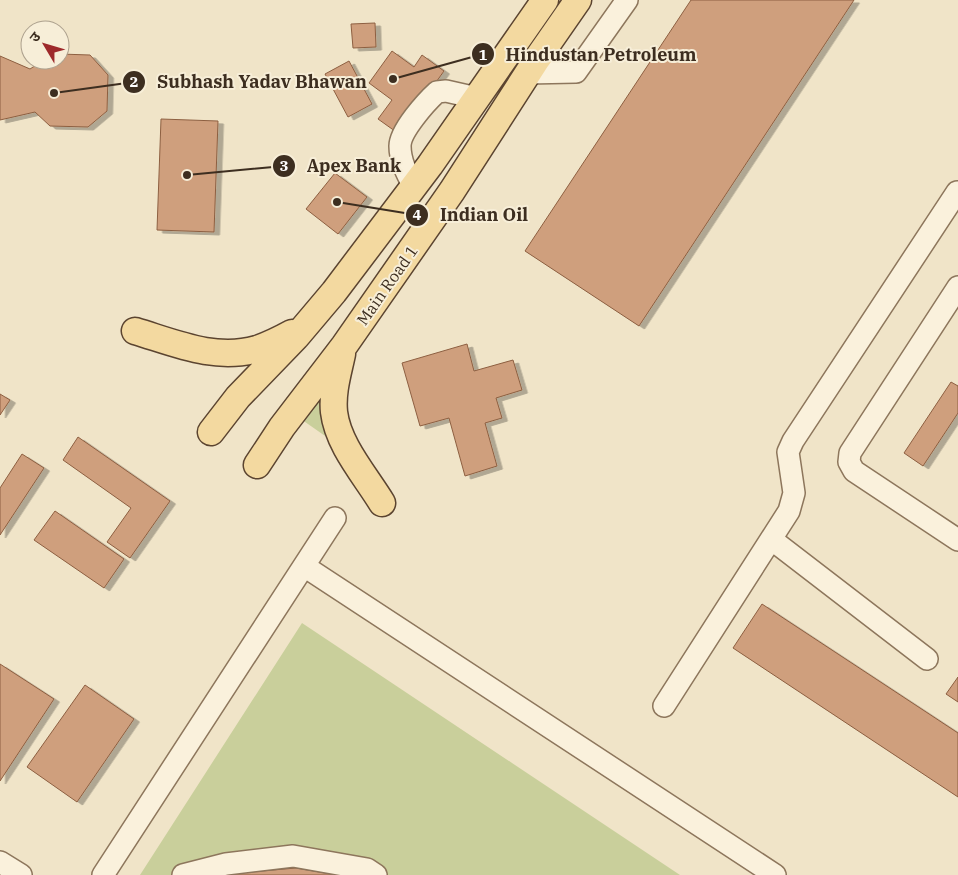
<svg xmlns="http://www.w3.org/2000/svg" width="958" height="875" font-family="'IBM Plex Serif','Noto Sans Devanagari',serif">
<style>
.green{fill:#c9cf9b}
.building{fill:#cf9f7d;stroke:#8d5f41;filter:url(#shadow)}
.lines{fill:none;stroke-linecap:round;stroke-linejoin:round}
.minor-casing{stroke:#8d765c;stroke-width:24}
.major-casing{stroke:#5b4430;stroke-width:29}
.minor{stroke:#faf1dc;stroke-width:21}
.major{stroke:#f3d9a0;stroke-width:26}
.labels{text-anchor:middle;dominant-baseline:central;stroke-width:4;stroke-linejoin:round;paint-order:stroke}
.street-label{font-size:16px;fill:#3d2e20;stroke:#f7eed8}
.leader{fill:none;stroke:#3d2e20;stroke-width:2}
.callout-dot{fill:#3d2e20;stroke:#f7eed8;stroke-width:2}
.mark-label{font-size:15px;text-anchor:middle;font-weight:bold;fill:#fff}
.callout-label{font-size:18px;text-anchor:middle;font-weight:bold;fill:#3d2e20;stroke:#f7eed8;stroke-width:4;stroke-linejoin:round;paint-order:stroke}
</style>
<defs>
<filter id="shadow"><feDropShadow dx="5.5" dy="3" stdDeviation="0" flood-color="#0004"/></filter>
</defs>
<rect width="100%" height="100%" fill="#f0e4c8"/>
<path class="green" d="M 324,386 L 328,438 L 298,417 Z
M 302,623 L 680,875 L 140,875 Z"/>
<path class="building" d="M 691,0 L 854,0 L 639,326 L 525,251 Z
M 375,23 L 376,47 L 353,48 L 351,24 Z
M 392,51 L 414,67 L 422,55 L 444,71 L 399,134 L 378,119 L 392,100 L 369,83 Z
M 60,54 L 90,55 L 108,75 L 107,111 L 88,127 L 50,126 L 35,112 L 0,120 L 0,56 L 30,69 L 44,60 L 60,60 Z
M 349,61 L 372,104 L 348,117 L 325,74 Z
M 161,119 L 218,121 L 214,232 L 157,230 Z
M 335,173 L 367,197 L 338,234 L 306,209 Z
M 467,344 L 474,371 L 513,360 L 522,390 L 496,398 L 502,418 L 485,423 L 497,466 L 465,476 L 449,418 L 420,426 L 402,363 Z
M 951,382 L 958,386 L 958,413 L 923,466 L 904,453 Z
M 0,394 L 10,400 L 0,415 Z
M 78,437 L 170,501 L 130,558 L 107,542 L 131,508 L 63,460 Z
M 22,454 L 44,468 L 0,535 L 0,488 Z
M 55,511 L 124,559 L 104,588 L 34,540 Z
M 762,604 L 958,733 L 958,797 L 733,648 Z
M 0,664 L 54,699 L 0,781 Z
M 958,677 L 958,702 L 946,694 Z
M 85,685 L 134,719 L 77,802 L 27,767 Z
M 296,868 L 337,875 L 225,875 L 227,874 Z"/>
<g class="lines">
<g class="minor-casing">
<path id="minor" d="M 527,73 L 576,72 L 627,0
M 414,187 C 407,174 400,161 400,146 C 400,131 426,102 437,92 L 446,91 L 477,98
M 958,287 L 850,453 L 849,462 L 854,471 L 958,540
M 771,539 L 927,659
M 304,566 L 775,875
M 664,706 L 789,511 L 794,493 L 788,452 L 793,441 L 957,192
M 0,862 L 21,875
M 103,875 L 335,518
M 183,875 L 226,864 L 293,856 L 367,869 L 376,875"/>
</g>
<g class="major-casing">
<path id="major" d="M 135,331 C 175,343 215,361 257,349 C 269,345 281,339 292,333
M 342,354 C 338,373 332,392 334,412 C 338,445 365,475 382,503
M 211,432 L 238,397 L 296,337 L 334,292 L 430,165 L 545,0
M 257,465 L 282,427 L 344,346 L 452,191 L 537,59 L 578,0"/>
</g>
<use href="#minor" class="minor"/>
<use href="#major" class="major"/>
</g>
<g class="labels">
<g class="street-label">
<text transform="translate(387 285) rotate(-55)">Main Road 1</text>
</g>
</g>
<path class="leader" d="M393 79L483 54M54 93L134 82M187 175L284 166M337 202L417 215"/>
<g class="callout-dot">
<circle cx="393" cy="79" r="5"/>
<circle cx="54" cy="93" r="5"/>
<circle cx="187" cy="175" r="5"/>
<circle cx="337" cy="202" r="5"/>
<circle cx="483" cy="54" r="12"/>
<circle cx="134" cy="82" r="12"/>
<circle cx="284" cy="166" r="12"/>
<circle cx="417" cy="215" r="12"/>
</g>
<g class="mark-label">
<text x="483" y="60">1</text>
<text x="134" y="87">2</text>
<text x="284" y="171">3</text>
<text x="417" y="220">4</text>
</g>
<g class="callout-label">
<text x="601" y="61">Hindustan Petroleum</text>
<text x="262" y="88">Subhash Yadav Bhawan</text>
<text x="354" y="172">Apex Bank</text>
<text x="484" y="221">Indian Oil</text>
</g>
<g transform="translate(45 45) rotate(308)"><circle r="24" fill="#f7eed8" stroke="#ada18e"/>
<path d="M0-4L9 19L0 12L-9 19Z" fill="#9e2a2b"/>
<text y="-8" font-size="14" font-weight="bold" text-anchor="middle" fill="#3d2e20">उ</text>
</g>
</svg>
